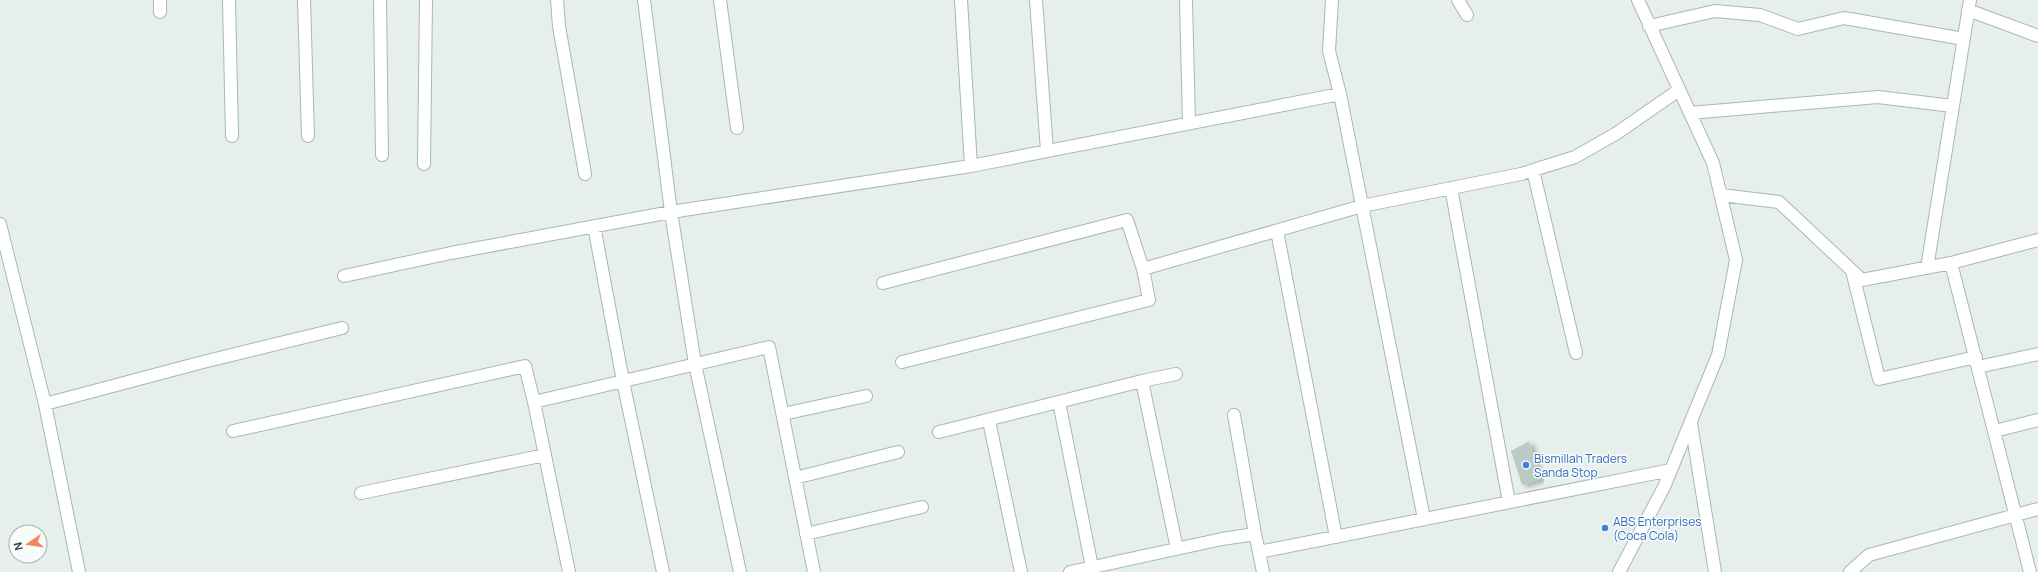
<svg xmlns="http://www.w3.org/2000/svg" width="2038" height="572" font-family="Manrope,sans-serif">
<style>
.building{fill:#bbcac4;filter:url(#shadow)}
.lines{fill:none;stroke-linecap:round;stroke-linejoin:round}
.minor-casing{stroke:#a8b8b2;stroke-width:14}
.minor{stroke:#fff;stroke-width:12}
.shop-dot{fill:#3f7fe0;stroke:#f7fbf9;stroke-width:1.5}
.labels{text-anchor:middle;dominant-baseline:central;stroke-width:3;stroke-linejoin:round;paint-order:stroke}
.shop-label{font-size:12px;fill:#366cbe;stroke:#f7fbf9;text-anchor:start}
</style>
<defs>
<filter id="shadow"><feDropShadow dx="4.5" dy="2.5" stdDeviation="2" flood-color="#0004"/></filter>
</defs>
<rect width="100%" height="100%" fill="#e6efeb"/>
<path class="building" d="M 1529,441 L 1541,479 L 1522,485 L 1511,451 Z"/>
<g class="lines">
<g class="minor-casing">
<path id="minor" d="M 160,0 L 160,12
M 229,0 L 232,136
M 304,0 L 308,136
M 380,0 L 382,155
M 557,0 L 559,26 L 585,174
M 644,0 L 671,212 L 971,166 L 1340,94 L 1424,519
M 720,0 L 737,128
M 961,0 L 971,166
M 1036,0 L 1047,151
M 1186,0 L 1189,123
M 1332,0 L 1329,51 L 1340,94
M 1458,0 L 1467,15
M 1968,10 L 2038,36
M 1649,26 L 1715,11 L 1760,15 L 1798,29 L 1844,18 L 1964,39
M 1690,113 L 1878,97 L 1953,106
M 424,164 L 426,0
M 1533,170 L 1576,353
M 1451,188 L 1509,502
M 1721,195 L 1779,202 L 1862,280 L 1951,263 L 2030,572
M 0,224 L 45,404 L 79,572
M 594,226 L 623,381 L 663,572
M 1277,231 L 1336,537
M 1951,263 L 2038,240
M 1927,268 L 1970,0
M 1852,271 L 1879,379 L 1976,357
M 344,276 L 451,253 L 671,212 L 695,364 L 740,572
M 883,283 L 1127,220 L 1143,269 L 1362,206 L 1521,174 L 1575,157 L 1617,133 L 1679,90
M 902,362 L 1149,300 L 1143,269
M 1978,367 L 2038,354
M 1142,381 L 1177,549
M 1059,402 L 1092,567
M 45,404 L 203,362 L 342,328
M 783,414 L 866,396
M 1234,415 L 1255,534
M 989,421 L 1021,572
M 1691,423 L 1715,572
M 233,431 L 525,366 L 534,402
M 1995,431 L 2038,420
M 939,432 L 1142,381 L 1176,374
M 795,478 L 898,452
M 361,493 L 545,455
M 806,534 L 922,507
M 1259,552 L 1263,572
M 569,572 L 534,402 L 769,347 L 814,572
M 1070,572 L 1222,539 L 1255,534 L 1259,552 L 1671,470
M 1619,572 L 1664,487 L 1718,355 L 1736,260 L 1713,163 L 1638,0
M 1850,572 L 1869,555 L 2038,509"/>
</g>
<use href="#minor" class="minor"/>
</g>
<g class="shop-dot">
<circle cx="1526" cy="465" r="4"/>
<circle cx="1605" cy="528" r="4"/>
</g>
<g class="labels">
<g class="shop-label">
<text x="1534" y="458">Bismillah Traders<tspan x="1534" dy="14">Sanda Stop</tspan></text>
<text x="1613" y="521">ABS Enterprises<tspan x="1613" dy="14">(Coca Cola)</tspan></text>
</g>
</g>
<g transform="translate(28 544) rotate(257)"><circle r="19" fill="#f7fbf9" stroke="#a3b1ad"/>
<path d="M0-3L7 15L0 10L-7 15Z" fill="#f4845f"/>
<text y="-6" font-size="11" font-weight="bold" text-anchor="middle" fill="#24423a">N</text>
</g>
</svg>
